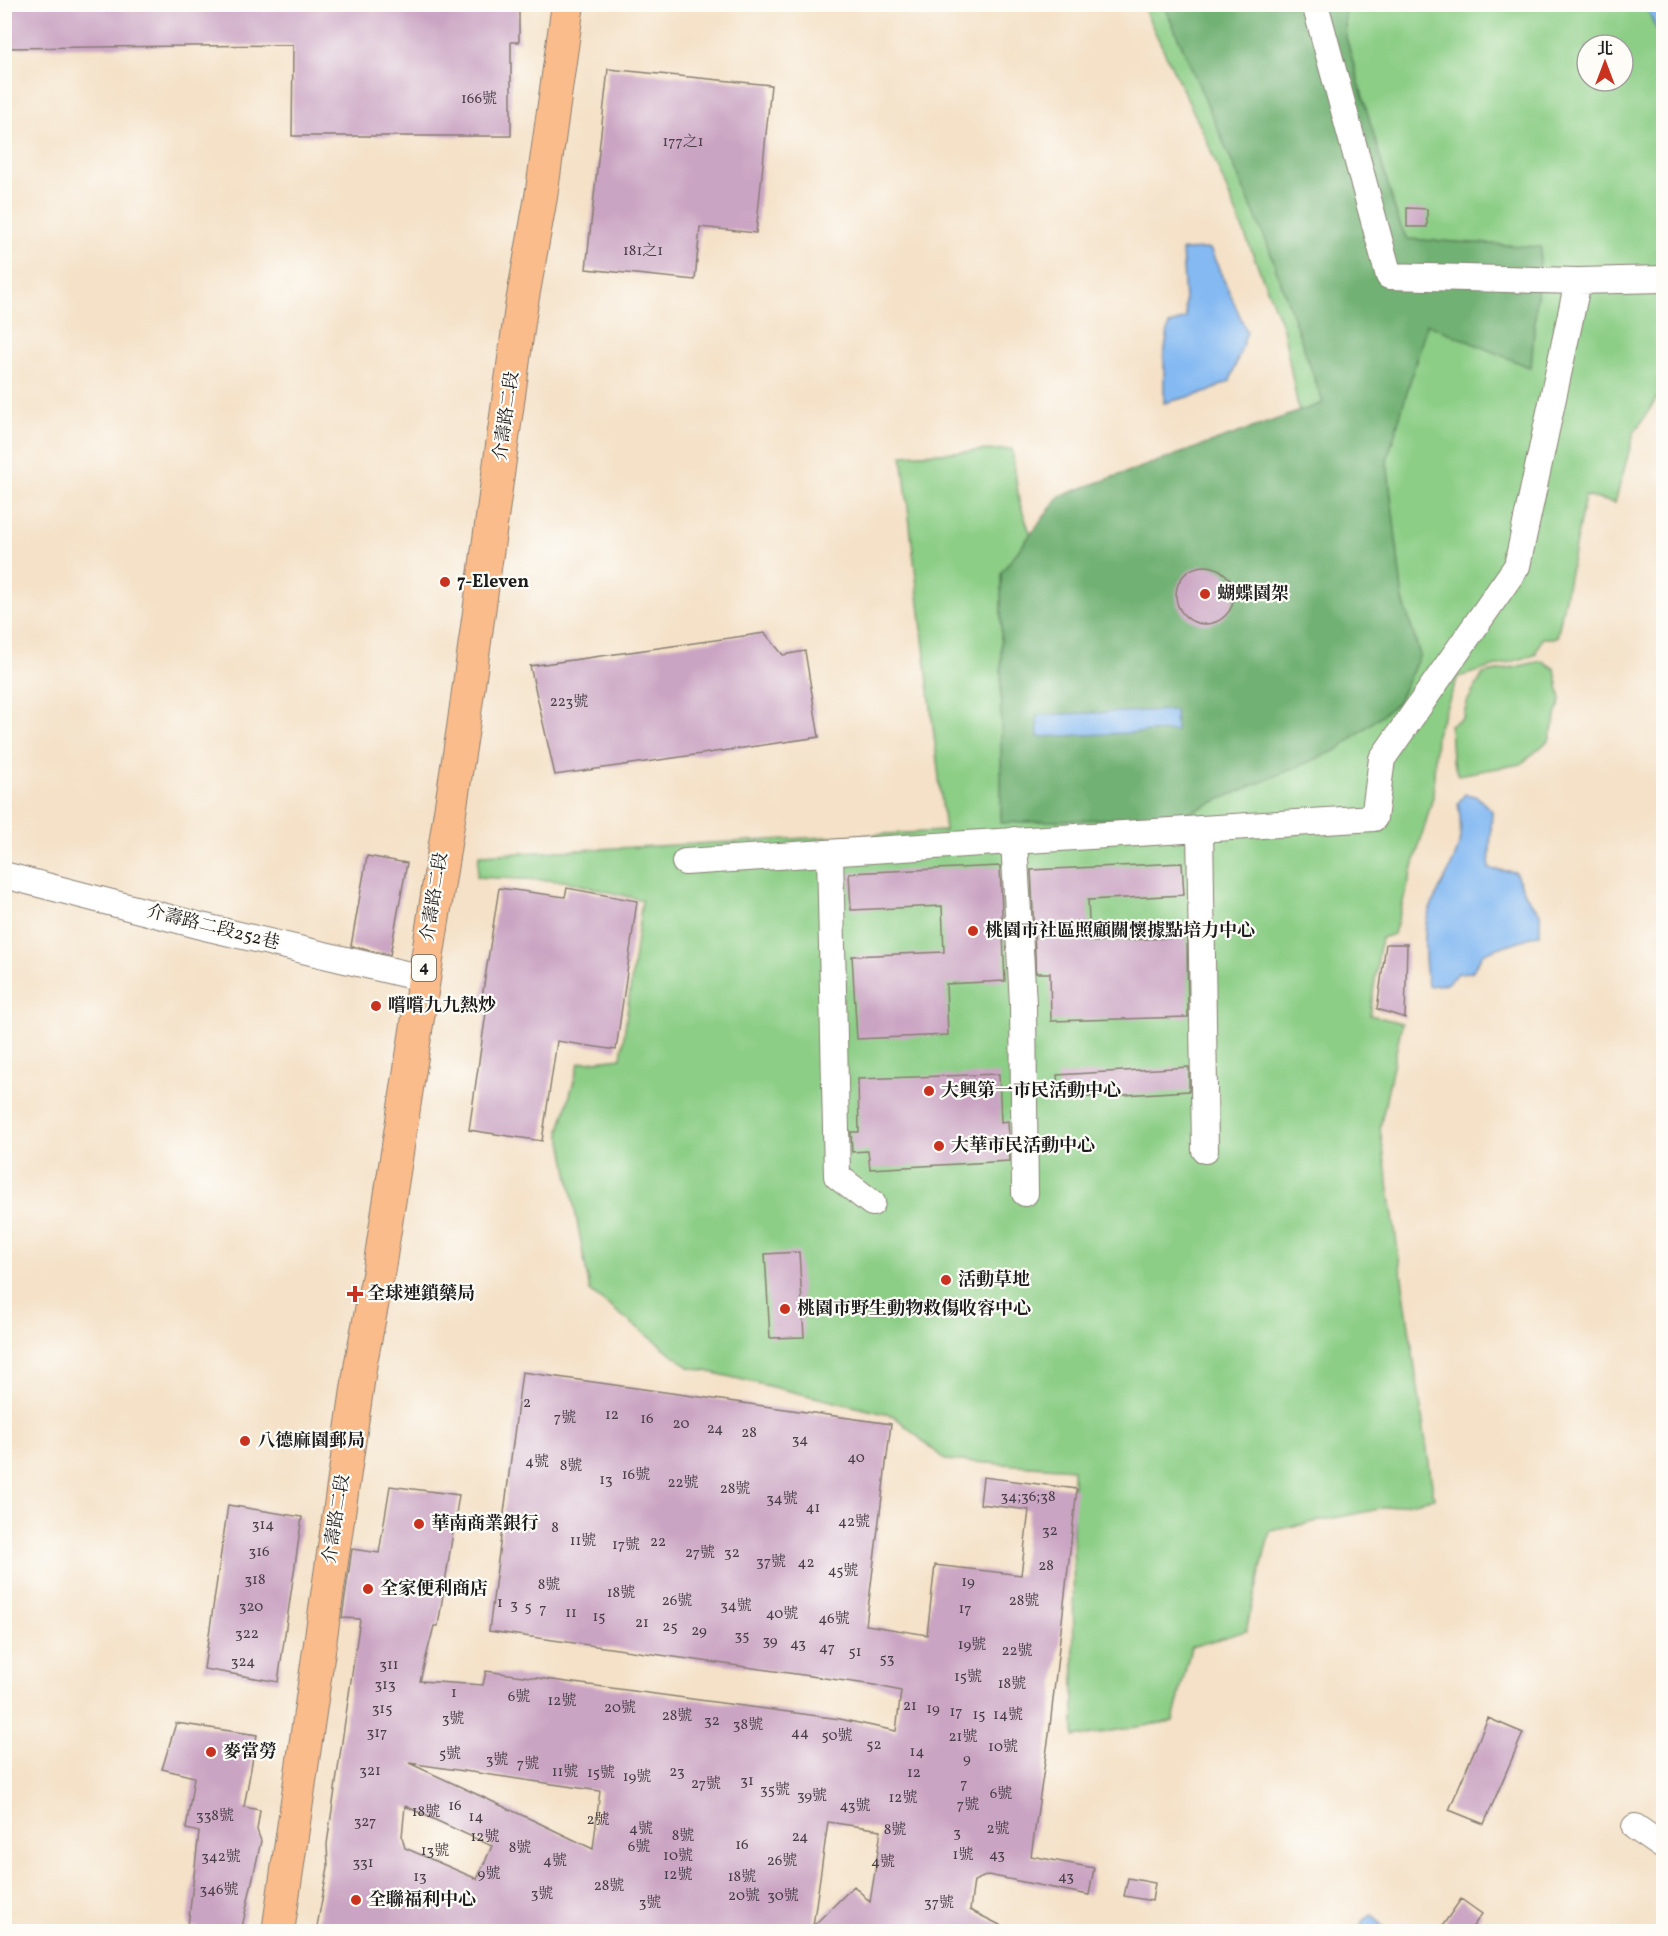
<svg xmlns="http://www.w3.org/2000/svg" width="1668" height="1936" font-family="Vollkorn,'Noto Serif TC',serif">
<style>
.green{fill:#8cce86;stroke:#547551;stroke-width:1.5;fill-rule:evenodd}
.forest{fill:#71b173;stroke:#466648;stroke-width:1.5}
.water{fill:#84b9f2;stroke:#506a87;stroke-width:1.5}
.building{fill:#caa4c3;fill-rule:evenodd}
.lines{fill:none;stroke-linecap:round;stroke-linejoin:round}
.minor-casing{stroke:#887e72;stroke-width:28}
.major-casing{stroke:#887e72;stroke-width:34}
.minor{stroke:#fff;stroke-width:26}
.major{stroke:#fabc8b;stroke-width:32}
.poi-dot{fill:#c8321e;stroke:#fdfcf7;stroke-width:2}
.labels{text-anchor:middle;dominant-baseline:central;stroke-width:4.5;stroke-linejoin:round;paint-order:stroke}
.number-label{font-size:15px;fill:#483e46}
.shield{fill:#fdfcf7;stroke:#605f5e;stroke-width:1.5}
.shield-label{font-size:16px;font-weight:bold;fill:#1c1c1c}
.street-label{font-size:18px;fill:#1c1c1c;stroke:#fdfcf7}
.poi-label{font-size:18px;font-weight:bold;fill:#1c1c1c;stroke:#fdfcf7;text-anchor:start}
</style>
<rect width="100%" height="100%" fill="#fdfcf7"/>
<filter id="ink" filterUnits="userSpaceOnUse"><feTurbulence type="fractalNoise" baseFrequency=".0167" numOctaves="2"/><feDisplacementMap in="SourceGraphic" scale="12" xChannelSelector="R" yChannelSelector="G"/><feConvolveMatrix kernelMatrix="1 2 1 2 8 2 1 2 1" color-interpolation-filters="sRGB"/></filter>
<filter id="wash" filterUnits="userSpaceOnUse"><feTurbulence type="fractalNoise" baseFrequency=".008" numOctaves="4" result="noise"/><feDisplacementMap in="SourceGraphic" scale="24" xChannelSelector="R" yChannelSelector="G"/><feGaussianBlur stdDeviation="1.35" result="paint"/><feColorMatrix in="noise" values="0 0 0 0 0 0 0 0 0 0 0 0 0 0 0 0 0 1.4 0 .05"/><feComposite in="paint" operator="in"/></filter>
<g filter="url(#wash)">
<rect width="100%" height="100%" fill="#f4e1c7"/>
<path class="green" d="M 1142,5 L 1663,5 L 1663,397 L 1657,398 L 1634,433 L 1615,503 L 1585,496 L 1557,638 L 1542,638 L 1535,655 L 1458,677 L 1436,734 L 1433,797 L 1394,934 L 1381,938 L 1370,1015 L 1402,1023 L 1380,1128 L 1434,1498 L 1270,1531 L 1246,1631 L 1191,1647 L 1173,1721 L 1074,1737 L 1073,1469 L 945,1460 L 894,1416 L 689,1367 L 590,1291 L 560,1130 L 579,1063 L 621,1058 L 642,900 L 565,881 L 477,877 L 479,855 L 945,831 L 902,455 L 1012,449 L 1019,501 L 1033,541 L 1305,445 L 1283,328 L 1204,134 ZM 1587,45 L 1623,45 L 1623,81 L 1587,81 Z
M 1542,661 L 1555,669 L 1561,700 L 1549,740 L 1521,764 L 1458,775 L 1452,759 L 1450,725 L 1463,718 L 1467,702 L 1483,674 Z"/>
<path class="forest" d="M 1167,4 L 1344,5 L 1346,37 L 1398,220 L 1407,239 L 1541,247 L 1531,368 L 1427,324 L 1387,460 L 1403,600 L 1420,655 L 1397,703 L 1337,750 L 1181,816 L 1001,823 L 1001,573 L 1060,496 L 1323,403 L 1267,243 L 1165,7 Z"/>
<path class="water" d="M 1646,5 L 1663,5 L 1663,34 L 1655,27 Z
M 1210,249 L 1247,332 L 1230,381 L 1208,392 L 1164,403 L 1164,355 L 1169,325 L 1186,318 L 1182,250 Z
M 1175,710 L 1176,731 L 1038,737 L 1037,715 Z
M 1465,794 L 1476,796 L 1492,811 L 1489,869 L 1515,872 L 1527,897 L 1540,913 L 1540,934 L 1483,953 L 1472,972 L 1458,973 L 1446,984 L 1428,986 C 1425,968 1422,929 1429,912 C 1447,867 1468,855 1458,803 Z
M 1372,1915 L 1387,1931 L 1359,1931 L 1363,1920 Z"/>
<g id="blocks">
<path class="building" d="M 4,4 L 519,4 L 519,42 L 511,42 L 511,136 L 292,136 L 293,45 L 4,48 Z
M 608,69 L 771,85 L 756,233 L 700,227 L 695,280 L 586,269 Z
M 1407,208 L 1427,209 L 1427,227 L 1407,227 Z
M1176 595a29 29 0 1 1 58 0a29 29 0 1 1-58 0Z
M 765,633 L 783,655 L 805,651 L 819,737 L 555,775 L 530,666 Z
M 367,856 L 407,863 L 390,955 L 351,946 Z
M 1182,863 L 1184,895 L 1088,900 L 1090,942 L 1187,937 L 1188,1017 L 1051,1021 L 1050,973 L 1036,973 L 1031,870 Z
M 1000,866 L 1005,981 L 946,984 L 948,1035 L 857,1039 L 852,956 L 944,952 L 942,906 L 851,910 L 849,873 Z
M 499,888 L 565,897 L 567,888 L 637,901 L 616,1050 L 557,1041 L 542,1141 L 469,1130 L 488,999 L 482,998 Z
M 1386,944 L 1407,944 L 1405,1018 L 1377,1009 Z
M 1189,1067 L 1189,1091 L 1059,1099 L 1057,1075 Z
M 999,1074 L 1001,1122 L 1008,1121 L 1010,1161 L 870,1169 L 868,1151 L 852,1152 L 851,1132 L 859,1132 L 858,1079 Z
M 799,1252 L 804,1337 L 770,1338 L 765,1254 Z
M 522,1372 L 891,1424 L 866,1625 L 927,1635 L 935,1565 L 1021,1575 L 1029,1510 L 980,1504 L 983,1477 L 1077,1489 L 1049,1735 L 1031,1856 L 1094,1868 L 1089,1895 L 988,1875 L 974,1881 L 970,1910 L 1014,1932 L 316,1932 L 328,1867 L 327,1844 L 360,1619 L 342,1618 L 352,1549 L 379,1553 L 390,1486 L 459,1495 L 438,1626 L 434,1626 L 420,1681 L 483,1685 L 486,1671 L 840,1719 L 896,1731 L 901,1691 L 874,1685 L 489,1631 ZM 409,1763 L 600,1791 L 593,1849 L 539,1823 ZM 405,1806 L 492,1846 L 477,1879 L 405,1848 L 402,1837 ZM 828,1822 L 881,1830 L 876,1865 L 870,1902 L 854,1886 L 813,1926 Z
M 228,1505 L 302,1517 L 278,1682 L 204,1669 Z
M 1488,1718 L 1523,1733 L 1484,1824 L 1449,1810 Z
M 176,1723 L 257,1735 L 244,1807 L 260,1810 L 257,1830 L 261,1841 L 241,1932 L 219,1932 L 188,1926 L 199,1832 L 186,1829 L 194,1777 L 162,1769 Z
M 1128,1878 L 1155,1883 L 1152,1901 L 1124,1896 Z
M 1461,1899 L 1482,1914 L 1469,1932 L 1438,1932 Z"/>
</g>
</g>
<g filter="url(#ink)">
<use href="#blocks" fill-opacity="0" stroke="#887e72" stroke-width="1.5"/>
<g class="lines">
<g class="minor-casing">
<path id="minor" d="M 1315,4 L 1389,276 L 1578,281 L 1664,279
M 1200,829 L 1205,1150
M 1014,840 L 1023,1004 L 1025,1193
M 830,853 L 837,1176 L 872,1203
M 685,862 L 1374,818 L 1382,759 L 1517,566 L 1578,281
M 4,875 L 205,927 L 422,978
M 1635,1827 L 1664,1847"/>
</g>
<g class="major-casing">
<path id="major" d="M 278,1932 L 361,1362 L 378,1275 L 463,728 L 521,308 L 541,197 L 568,4"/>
</g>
<use href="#minor" class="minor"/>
<use href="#major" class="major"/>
</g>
</g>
<g class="poi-dot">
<circle cx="445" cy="582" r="6"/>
<circle cx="1205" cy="594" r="6"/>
<circle cx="973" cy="931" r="6"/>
<circle cx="376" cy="1006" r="6"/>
<circle cx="929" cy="1091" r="6"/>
<circle cx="939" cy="1146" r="6"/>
<circle cx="946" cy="1280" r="6"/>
<path d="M352 1285h6v6h6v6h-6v6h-6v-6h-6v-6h6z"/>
<circle cx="785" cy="1309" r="6"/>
<circle cx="245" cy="1441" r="6"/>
<circle cx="419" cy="1524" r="6"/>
<circle cx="368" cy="1589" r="6"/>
<circle cx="211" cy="1752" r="6"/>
<circle cx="356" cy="1900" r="6"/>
</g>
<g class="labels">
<g class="number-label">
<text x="479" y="99">166號</text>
<text x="683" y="142">177之1</text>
<text x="643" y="251">181之1</text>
<text x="569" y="702">223號</text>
<text x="527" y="1403">2</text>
<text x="612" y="1415">12</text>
<text x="565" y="1418">7號</text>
<text x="647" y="1419">16</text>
<text x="681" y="1424">20</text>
<text x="715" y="1429">24</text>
<text x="749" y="1433">28</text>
<text x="800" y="1440">34</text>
<text x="856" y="1458">40</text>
<text x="537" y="1462">4號</text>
<text x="571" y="1466">8號</text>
<text x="636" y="1475">16號</text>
<text x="606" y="1480">13</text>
<text x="683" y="1483">22號</text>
<text x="735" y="1489">28號</text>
<text x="1028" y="1497">34;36;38</text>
<text x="782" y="1499">34號</text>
<text x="813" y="1508">41</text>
<text x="854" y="1522">42號</text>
<text x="263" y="1525">314</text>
<text x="555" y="1528">8</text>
<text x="1050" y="1531">32</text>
<text x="583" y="1541">11號</text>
<text x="658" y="1542">22</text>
<text x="626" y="1545">17號</text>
<text x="259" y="1552">316</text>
<text x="700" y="1553">27號</text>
<text x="732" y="1553">32</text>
<text x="771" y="1562">37號</text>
<text x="806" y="1563">42</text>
<text x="1046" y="1566">28</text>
<text x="843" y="1571">45號</text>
<text x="255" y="1580">318</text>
<text x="968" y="1582">19</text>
<text x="549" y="1585">8號</text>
<text x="621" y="1593">18號</text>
<text x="677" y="1601">26號</text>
<text x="1024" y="1601">28號</text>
<text x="500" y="1603">1</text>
<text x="514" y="1605">3</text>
<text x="736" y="1606">34號</text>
<text x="251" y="1607">320</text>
<text x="528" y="1607">5</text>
<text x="543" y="1609">7</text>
<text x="965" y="1609">17</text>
<text x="571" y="1613">11</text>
<text x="782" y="1614">40號</text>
<text x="599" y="1617">15</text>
<text x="834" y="1619">46號</text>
<text x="642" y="1623">21</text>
<text x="670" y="1627">25</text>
<text x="699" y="1631">29</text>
<text x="247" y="1634">322</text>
<text x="742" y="1636">35</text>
<text x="770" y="1641">39</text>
<text x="798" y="1644">43</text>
<text x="972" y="1645">19號</text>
<text x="827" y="1648">47</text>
<text x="1017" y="1651">22號</text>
<text x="855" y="1652">51</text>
<text x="887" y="1659">53</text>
<text x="243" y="1662">324</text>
<text x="389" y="1665">311</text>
<text x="968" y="1677">15號</text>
<text x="1012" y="1684">18號</text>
<text x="385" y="1685">313</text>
<text x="454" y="1693">1</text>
<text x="519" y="1697">6號</text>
<text x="562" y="1701">12號</text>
<text x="910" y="1706">21</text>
<text x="620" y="1708">20號</text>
<text x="382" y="1709">315</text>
<text x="933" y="1709">19</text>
<text x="956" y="1712">17</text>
<text x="979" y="1715">15</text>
<text x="1008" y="1715">14號</text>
<text x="677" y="1716">28號</text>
<text x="453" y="1719">3號</text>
<text x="712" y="1721">32</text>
<text x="748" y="1725">38號</text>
<text x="377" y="1733">317</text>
<text x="800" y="1733">44</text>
<text x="837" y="1736">50號</text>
<text x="963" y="1737">21號</text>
<text x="874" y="1745">52</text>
<text x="1003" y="1747">10號</text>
<text x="917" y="1752">14</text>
<text x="450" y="1754">5號</text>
<text x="967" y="1759">9</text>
<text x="497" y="1760">3號</text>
<text x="528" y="1764">7號</text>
<text x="370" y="1771">321</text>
<text x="565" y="1772">11號</text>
<text x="677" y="1772">23</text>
<text x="601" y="1773">15號</text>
<text x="914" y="1773">12</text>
<text x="637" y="1777">19號</text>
<text x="747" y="1781">31</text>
<text x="706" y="1784">27號</text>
<text x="964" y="1784">7</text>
<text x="775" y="1790">35號</text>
<text x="1001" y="1794">6號</text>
<text x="812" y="1796">39號</text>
<text x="903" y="1798">12號</text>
<text x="968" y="1805">7號</text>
<text x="455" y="1806">16</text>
<text x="855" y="1806">43號</text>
<text x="426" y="1812">18號</text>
<text x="215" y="1816">338號</text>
<text x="476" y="1817">14</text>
<text x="598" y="1820">2號</text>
<text x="365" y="1822">327</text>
<text x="641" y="1829">4號</text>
<text x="998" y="1829">2號</text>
<text x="895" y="1830">8號</text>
<text x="957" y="1833">3</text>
<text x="683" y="1836">8號</text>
<text x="485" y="1837">12號</text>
<text x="800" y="1837">24</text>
<text x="742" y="1845">16</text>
<text x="639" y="1847">6號</text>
<text x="520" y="1848">8號</text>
<text x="435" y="1851">13號</text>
<text x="963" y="1855">1號</text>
<text x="997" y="1855">43</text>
<text x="678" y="1856">10號</text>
<text x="221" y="1857">342號</text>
<text x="555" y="1861">4號</text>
<text x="782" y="1861">26號</text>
<text x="883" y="1862">4號</text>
<text x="363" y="1863">331</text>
<text x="489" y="1874">9號</text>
<text x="678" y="1875">12號</text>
<text x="420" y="1877">13</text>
<text x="742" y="1877">18號</text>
<text x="1066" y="1877">43</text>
<text x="609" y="1886">28號</text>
<text x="219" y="1890">346號</text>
<text x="542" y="1894">3號</text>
<text x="744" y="1896">20號</text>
<text x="783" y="1896">30號</text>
<text x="650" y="1903">3號</text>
<text x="939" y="1903">37號</text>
</g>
<rect class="shield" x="412" y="955" width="24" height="26" rx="4.5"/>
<g class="shield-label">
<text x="424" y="968">4</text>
</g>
<g class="street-label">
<text transform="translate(507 416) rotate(-82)">介壽路二段</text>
<text transform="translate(435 897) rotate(-81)">介壽路二段</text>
<text transform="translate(213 928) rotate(14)">介壽路二段252巷</text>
<text transform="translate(337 1519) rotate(-81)">介壽路二段</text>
</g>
<g class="poi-label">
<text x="457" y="582">7-Eleven</text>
<text x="1217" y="594">蝴蝶園架</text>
<text x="985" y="931">桃園市社區照顧關懷據點培力中心</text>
<text x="388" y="1006">嚐嚐九九熱炒</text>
<text x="941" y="1091">大興第一市民活動中心</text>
<text x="951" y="1146">大華市民活動中心</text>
<text x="958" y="1280">活動草地</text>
<text x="367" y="1294">全球連鎖藥局</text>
<text x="797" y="1309">桃園市野生動物救傷收容中心</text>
<text x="257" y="1441">八德麻園郵局</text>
<text x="431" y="1524">華南商業銀行</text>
<text x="380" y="1589">全家便利商店</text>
<text x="223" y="1752">麥當勞</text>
<text x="368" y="1900">全聯福利中心</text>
</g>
</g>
<rect width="1668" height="1936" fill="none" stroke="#fdfcf7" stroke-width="24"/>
<g transform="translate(1605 63)"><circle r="28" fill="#fdfcf7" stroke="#a3a29f" stroke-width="1.5"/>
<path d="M0-4.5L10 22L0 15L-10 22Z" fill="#c8321e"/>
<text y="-9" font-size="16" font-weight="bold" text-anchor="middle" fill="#1c1c1c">北</text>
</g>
</svg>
